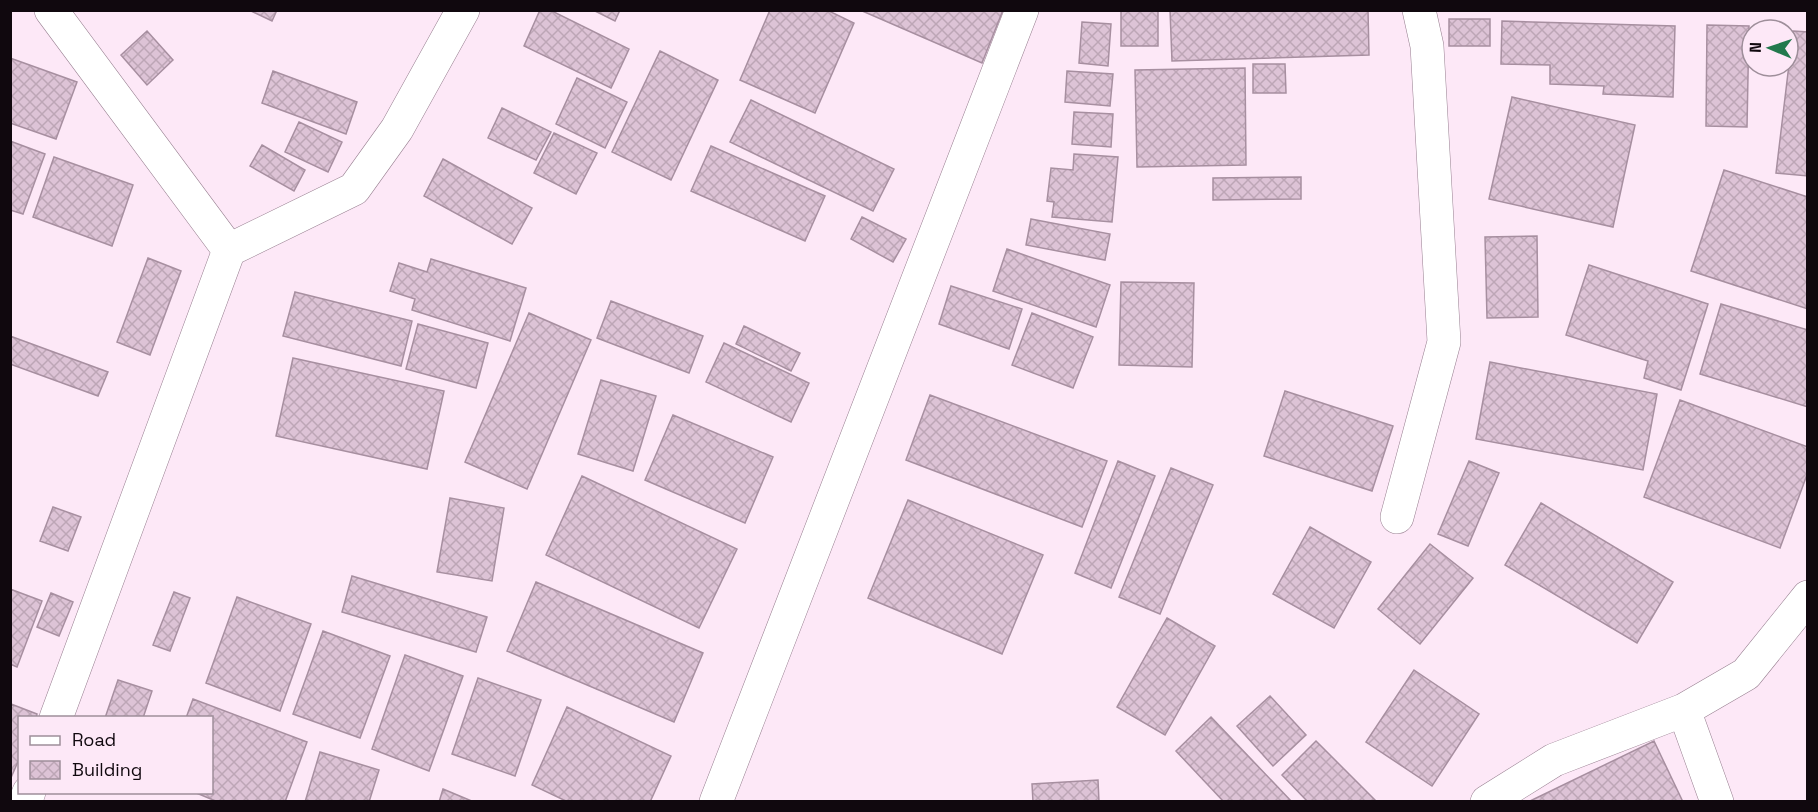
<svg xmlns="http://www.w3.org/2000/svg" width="1818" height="812" font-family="'Space Grotesk',sans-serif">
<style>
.building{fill:url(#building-cross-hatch);stroke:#a78fa0;stroke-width:1.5}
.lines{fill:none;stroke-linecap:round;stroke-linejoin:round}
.minor-casing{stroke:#977f90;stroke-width:34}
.minor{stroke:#fff;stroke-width:33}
</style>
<defs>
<pattern id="building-cross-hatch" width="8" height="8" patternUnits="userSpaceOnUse" patternTransform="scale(1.5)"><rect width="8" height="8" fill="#ddc3d6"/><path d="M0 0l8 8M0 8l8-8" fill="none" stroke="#bda6b6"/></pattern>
</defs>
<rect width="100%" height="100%" fill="#fde8f7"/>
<path class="building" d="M 249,10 L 277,10 L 272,21 Z
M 540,10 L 550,10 L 629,49 L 611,88 L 524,46 Z
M 593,10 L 620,10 L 615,21 Z
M 770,10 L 827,10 L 854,23 L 815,113 L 740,80 Z
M 860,10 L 1003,10 L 982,63 Z
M 1121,10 L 1158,10 L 1158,46 L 1121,46 Z
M 1170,10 L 1368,10 L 1369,55 L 1172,61 Z
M 1449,19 L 1490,19 L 1490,46 L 1449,46 Z
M 1502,21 L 1675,26 L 1673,97 L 1603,94 L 1604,86 L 1550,84 L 1550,65 L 1501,64 Z
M 1082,22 L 1111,24 L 1108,66 L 1079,63 Z
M 1707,25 L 1749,26 L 1747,127 L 1706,126 Z
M 147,31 L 173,60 L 147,85 L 121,55 Z
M 1793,31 L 1808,32 L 1808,176 L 1776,173 Z
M 660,51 L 718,80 L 671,180 L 612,152 Z
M 10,58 L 77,82 L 56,139 L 10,123 Z
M 1253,64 L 1285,64 L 1286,93 L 1253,93 Z
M 1245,68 L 1246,165 L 1137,167 L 1135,70 Z
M 273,71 L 357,102 L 346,134 L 262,103 Z
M 1067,71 L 1113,74 L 1110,106 L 1065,102 Z
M 577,78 L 627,102 L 605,148 L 556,124 Z
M 1512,97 L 1635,125 L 1613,227 L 1489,199 Z
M 751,100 L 894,169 L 873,211 L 730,142 Z
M 502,108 L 551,132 L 536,160 L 488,138 Z
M 1074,112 L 1113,114 L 1111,147 L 1072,144 Z
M 299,122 L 342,142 L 328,172 L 285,152 Z
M 554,133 L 597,153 L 576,194 L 534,173 Z
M 10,141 L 45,154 L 23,214 L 10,210 Z
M 262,145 L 305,170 L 294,191 L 250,166 Z
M 711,146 L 825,196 L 805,241 L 691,191 Z
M 1074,154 L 1118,157 L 1112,222 L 1052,217 L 1054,202 L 1047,201 L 1051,168 L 1073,170 Z
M 54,157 L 133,185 L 112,246 L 33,217 Z
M 443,159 L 532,208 L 512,244 L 424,196 Z
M 1724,170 L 1808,197 L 1808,309 L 1691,271 Z
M 1301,177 L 1301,199 L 1213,200 L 1213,178 Z
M 862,217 L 906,239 L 893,262 L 851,239 Z
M 1031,219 L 1110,234 L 1105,260 L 1026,245 Z
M 1537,236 L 1538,317 L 1487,318 L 1485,237 Z
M 1007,249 L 1110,285 L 1096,327 L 993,291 Z
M 148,258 L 181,271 L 150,355 L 117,342 Z
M 431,259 L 526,288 L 510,341 L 412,310 L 415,299 L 390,291 L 399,263 L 427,272 Z
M 1589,265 L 1708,304 L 1681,390 L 1644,378 L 1648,361 L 1566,335 Z
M 1121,282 L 1194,283 L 1192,367 L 1119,365 Z
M 951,286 L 1022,309 L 1009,349 L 939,324 Z
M 295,292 L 412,321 L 401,366 L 283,336 Z
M 611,301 L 703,336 L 689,373 L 597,338 Z
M 1721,304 L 1808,330 L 1808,407 L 1700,374 Z
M 529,313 L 591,340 L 527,489 L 465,462 Z
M 1032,313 L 1093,337 L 1073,388 L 1012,365 Z
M 418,324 L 488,343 L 476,388 L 406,369 Z
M 744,326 L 800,353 L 791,371 L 736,344 Z
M 10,336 L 108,372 L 98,396 L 10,364 Z
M 724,343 L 809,383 L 791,422 L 706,382 Z
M 293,358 L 444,391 L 427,469 L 276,436 Z
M 1490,362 L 1657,394 L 1643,470 L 1476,439 Z
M 601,380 L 656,396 L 633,471 L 578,454 Z
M 1285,391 L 1393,426 L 1372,491 L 1264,456 Z
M 930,395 L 1107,461 L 1082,527 L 906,460 Z
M 1680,400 L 1808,447 L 1808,472 L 1780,548 L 1644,497 Z
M 673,415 L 773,457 L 745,523 L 645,480 Z
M 1118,461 L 1155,476 L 1111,588 L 1075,573 Z
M 1469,461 L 1499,473 L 1468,546 L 1438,534 Z
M 1171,468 L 1213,485 L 1160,614 L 1119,597 Z
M 582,476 L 737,549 L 699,628 L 546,555 Z
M 450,498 L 504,508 L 492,581 L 437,572 Z
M 908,500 L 1043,555 L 1002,654 L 868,598 Z
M 1541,503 L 1673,582 L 1637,643 L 1505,565 Z
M 53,507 L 81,517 L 68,551 L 40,541 Z
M 1310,527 L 1371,562 L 1334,628 L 1273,594 Z
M 1430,544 L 1473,578 L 1420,644 L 1378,609 Z
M 352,576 L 487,617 L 476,652 L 342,612 Z
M 536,582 L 703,653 L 674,722 L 507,651 Z
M 10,589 L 42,601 L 17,667 L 10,664 Z
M 174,592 L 190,598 L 170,651 L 153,645 Z
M 51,593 L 73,602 L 59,636 L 37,627 Z
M 237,597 L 311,624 L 280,711 L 206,683 Z
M 1167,618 L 1215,646 L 1165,735 L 1117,707 Z
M 323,631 L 390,656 L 360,738 L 293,714 Z
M 405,655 L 463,676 L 429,771 L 372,749 Z
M 1414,670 L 1479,714 L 1432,786 L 1366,742 Z
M 478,678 L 541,700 L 515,776 L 452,754 Z
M 118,680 L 152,691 L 143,718 L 105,718 Z
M 1270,696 L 1306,735 L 1273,766 L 1237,726 Z
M 193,699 L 307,742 L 285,802 L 218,802 L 194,792 L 212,792 L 212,718 L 186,718 Z
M 11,704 L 37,714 L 36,718 L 20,718 L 20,757 L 10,780 Z
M 567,707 L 671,756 L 650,802 L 568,802 L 532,785 Z
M 1211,717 L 1292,802 L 1224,802 L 1176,751 Z
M 1316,741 L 1377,802 L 1308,802 L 1282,775 Z
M 1654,741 L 1683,802 L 1528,802 Z
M 320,752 L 379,770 L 369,802 L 305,802 Z
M 1098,780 L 1099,802 L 1033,802 L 1032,784 Z
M 443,789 L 474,802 L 439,802 Z"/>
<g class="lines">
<g class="minor-casing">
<path id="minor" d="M 51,10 L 229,250
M 1397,517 L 1444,342 L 1427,46 L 1419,10
M 1684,710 L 1717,802
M 56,718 L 229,250 L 354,189 L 397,129 L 463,10
M 25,802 L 29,792
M 716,802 L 1022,10
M 1487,802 L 1554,760 L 1684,710 L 1746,674 L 1808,597"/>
</g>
<use href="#minor" class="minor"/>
</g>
<rect width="1818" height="812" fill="none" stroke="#10080e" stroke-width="24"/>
<rect x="18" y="716" width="195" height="78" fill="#fde8f7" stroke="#9e8e9a" stroke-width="1.5"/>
<rect x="30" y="736" width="30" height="9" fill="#ffffff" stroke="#9e8e9a" stroke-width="1.5"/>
<text x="72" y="746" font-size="18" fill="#10080e">Road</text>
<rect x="30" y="761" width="30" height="18" fill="url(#building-cross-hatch)" stroke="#9e8e9a" stroke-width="1.5"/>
<text x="72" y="776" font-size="18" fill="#10080e">Building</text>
<g transform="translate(1770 48) rotate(272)"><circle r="28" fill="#fde8f7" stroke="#9e8e9a" stroke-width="1.5"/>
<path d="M0-4.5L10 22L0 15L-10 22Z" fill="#22794d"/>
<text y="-9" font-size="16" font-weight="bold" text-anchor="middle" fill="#10080e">N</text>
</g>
</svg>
